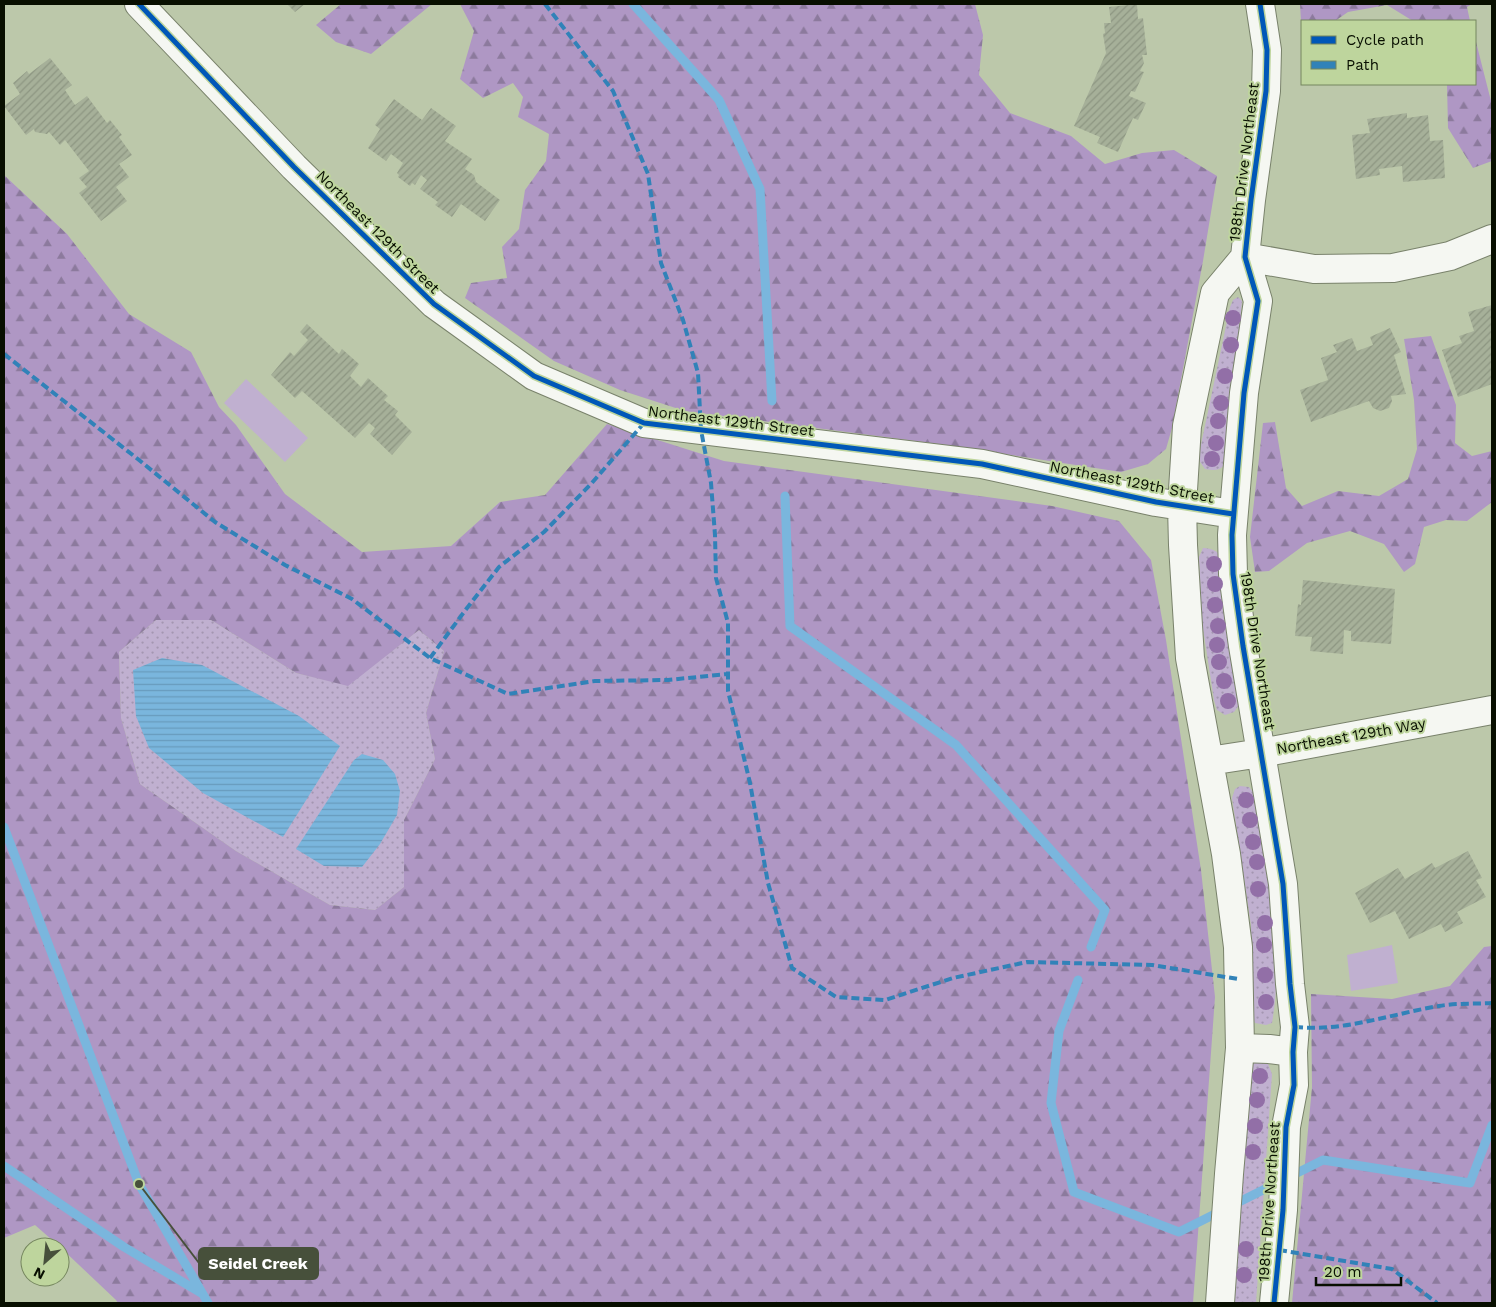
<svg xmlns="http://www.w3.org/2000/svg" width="1496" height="1307" font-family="'Work Sans',sans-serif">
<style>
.grass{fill:url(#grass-dots)}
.forest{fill:url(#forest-firs);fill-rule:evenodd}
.park{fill:#c0b0d0}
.water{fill:url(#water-rules)}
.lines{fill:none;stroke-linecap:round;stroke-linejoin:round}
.stream{stroke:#7ab6dd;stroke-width:9}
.building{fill:url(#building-hatch)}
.minor-casing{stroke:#79826b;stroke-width:30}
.minor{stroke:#f5f7f2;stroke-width:28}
.quiet{stroke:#3182b8;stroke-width:4;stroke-dasharray:8 4;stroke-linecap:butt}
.cycleway-casing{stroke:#bed59d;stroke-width:8}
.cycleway{stroke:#0057b8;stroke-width:5}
.tree{fill:#926fa7}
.labels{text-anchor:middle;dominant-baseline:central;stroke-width:4;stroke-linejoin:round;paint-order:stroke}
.street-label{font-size:15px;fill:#080f00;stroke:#bed59d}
.leader{fill:none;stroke:#47503b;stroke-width:2}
.callout-dot{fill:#47503b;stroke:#bed59d;stroke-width:2}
.callout{fill:#47503b;stroke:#47503b;stroke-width:2}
.callout-label{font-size:16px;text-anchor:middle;font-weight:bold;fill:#fff}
</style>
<defs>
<pattern id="grass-dots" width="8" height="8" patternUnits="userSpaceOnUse" patternTransform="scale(1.25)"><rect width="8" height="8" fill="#c0b0d0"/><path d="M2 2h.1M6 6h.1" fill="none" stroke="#a496b1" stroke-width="1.8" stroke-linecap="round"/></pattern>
<pattern id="forest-firs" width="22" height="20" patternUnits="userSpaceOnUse" patternTransform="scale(1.25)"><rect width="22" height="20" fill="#af97c4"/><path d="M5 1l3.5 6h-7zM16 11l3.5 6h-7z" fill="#8c7a9d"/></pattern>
<pattern id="water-rules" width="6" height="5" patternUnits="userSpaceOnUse" patternTransform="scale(1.25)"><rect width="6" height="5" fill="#7ab6dd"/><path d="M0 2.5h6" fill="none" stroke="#689bbc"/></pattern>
<pattern id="building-hatch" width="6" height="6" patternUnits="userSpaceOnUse" patternTransform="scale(1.25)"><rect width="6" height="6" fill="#a6b099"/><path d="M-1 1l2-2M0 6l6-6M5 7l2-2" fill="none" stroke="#8d9682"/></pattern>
</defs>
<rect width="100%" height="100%" fill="#bcc8aa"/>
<path class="grass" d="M 1238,297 L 1242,301 L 1227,459 C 1222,471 1217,471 1205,469 L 1198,459 L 1230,307 L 1233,300 Z
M 1203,548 C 1212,548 1221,552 1224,562 C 1226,575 1224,594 1225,609 C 1227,641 1233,674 1239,705 L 1234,712 L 1225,715 L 1217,710 L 1214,700 L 1202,622 L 1199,557 Z
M 156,620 L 211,620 L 296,673 L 348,685 L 419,630 L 444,651 L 426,713 L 435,759 L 404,820 L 404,887 L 375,910 L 330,905 L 236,851 L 140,784 L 121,718 L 119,652 Z
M 1240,786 L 1249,787 L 1256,796 C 1268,871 1285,948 1272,1023 L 1266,1025 L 1255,1023 L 1252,1014 L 1251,925 L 1232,798 L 1235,789 Z
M 1257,1062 L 1268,1064 L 1272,1074 L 1256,1303 L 1230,1303 L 1248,1067 Z"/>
<path class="forest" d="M 341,4 L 432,4 L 371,54 L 336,42 L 316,25 Z
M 458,4 L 975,4 L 983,35 L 979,75 L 1010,113 L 1071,136 L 1105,164 L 1142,153 L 1174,150 L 1217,176 L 1203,261 L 1172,428 L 1166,449 L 1148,464 L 1121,472 L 947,445 L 685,411 L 620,390 L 554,361 L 465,298 L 471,283 L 507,278 L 502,247 L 519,229 L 525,190 L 546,161 L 549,134 L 518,117 L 523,97 L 513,83 L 483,98 L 460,79 L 474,31 L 460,4 Z
M 1300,4 L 1472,4 L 1467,7 L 1470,21 L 1413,21 L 1387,5 L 1348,12 L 1335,21 L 1302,21 L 1302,39 Z
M 1475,38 L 1492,105 L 1492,161 L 1473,168 L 1448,128 L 1447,84 L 1475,84 Z
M 4,175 L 67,234 L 129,314 L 191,352 L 219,407 L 236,425 L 285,494 L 362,552 L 451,546 L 500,502 L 545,495 L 607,424 L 724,461 L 1052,506 L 1119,521 L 1151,560 L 1166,640 L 1201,870 L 1215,997 L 1193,1303 L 339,1303 L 334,1302 L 333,1303 L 118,1303 L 116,1300 L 60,1247 L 35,1225 L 4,1238 ZM 156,620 L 211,620 L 296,673 L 348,686 L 419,630 L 444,651 L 426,713 L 435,759 L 404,820 L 404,887 L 375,910 L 330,905 L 236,851 L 140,784 L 121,718 L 119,652 Z
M 1431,336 L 1456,405 L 1455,443 L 1472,456 L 1492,451 L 1492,502 L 1467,521 L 1446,520 L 1424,527 L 1415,564 L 1404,572 L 1384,544 L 1350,531 L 1307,543 L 1269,571 L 1255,572 L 1250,537 L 1263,423 L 1275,422 L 1286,488 L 1302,506 L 1338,491 L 1379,496 L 1408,479 L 1417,449 L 1414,400 L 1404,339 Z
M 1492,946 L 1492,1303 L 1292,1303 L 1312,1087 L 1311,994 L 1392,999 L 1450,986 L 1484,947 Z"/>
<path class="park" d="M 246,379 L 308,438 L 285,462 L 224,403 Z
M 1392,945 L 1398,983 L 1351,991 L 1347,955 Z"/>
<path class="water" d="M 162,658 L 202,665 L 299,716 L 340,746 L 283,837 L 203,793 L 149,748 L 136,716 L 133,670 Z
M 362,754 L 383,760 L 395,774 L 400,791 L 397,815 L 380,844 L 362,867 L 324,866 L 296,849 L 354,760 Z"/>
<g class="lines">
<path class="stream" d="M 633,4 L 719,100 L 760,189 L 772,401
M 785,496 L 790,626 L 956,745 L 1105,910 L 1091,947
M 4,827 L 139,1184 L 208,1303
M 1078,980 L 1059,1031 L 1051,1103 L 1074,1192 L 1179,1232 L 1323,1160 L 1470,1183 L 1492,1125
M 4,1166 L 124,1247 L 201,1293"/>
</g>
<path class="building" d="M 287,4 L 305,4 L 295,12 Z
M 1137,4 L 1138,19 L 1143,18 L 1147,55 L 1142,55 L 1144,63 L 1140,71 L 1144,72 L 1135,92 L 1131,91 L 1129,96 L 1146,103 L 1138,120 L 1133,118 L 1118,152 L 1097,143 L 1100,137 L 1074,126 L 1106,53 L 1103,34 L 1105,33 L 1104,23 L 1111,23 L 1109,7 Z
M 50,58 L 72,85 L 65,90 L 75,105 L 87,96 L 107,123 L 110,120 L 122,135 L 119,137 L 132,155 L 119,164 L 129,177 L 116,187 L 127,201 L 101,221 L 79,193 L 87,187 L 79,178 L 89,171 L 65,140 L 60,145 L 49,132 L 47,134 L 35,132 L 34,129 L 26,135 L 4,106 L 20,94 L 13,83 L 27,71 L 29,74 Z
M 394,99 L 422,120 L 431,108 L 456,126 L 445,141 L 472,159 L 465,169 L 474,175 L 476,182 L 500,200 L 485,221 L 461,204 L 452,217 L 435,205 L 438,202 L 420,189 L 427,180 L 421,175 L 415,185 L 412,183 L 410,186 L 398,177 L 399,175 L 397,173 L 403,163 L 391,154 L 386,161 L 368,148 L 380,129 L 375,125 Z
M 1407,113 L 1407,118 L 1428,115 L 1430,141 L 1443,140 L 1445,178 L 1403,182 L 1402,166 L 1379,169 L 1380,175 L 1356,179 L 1352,135 L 1370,133 L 1367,119 Z
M 1492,305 L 1492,384 L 1458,397 L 1442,350 L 1462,343 L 1459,336 L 1474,331 L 1468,312 Z
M 307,324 L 339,354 L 342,349 L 359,364 L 350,376 L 361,387 L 368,378 L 388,396 L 384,400 L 398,411 L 395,415 L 412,432 L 392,455 L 370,434 L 375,428 L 369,423 L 355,438 L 302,391 L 295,398 L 271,375 L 290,352 L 294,356 L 308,340 L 300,332 Z
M 1390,328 L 1401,352 L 1394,355 L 1406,394 L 1391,396 L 1392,401 L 1389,408 L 1380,411 L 1373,408 L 1369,401 L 1311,422 L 1300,390 L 1328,380 L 1321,358 L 1337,352 L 1333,345 L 1352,338 L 1357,351 L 1373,345 L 1370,337 Z
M 1303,580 L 1395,589 L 1391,644 L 1351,641 L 1351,631 L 1344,630 L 1343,654 L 1310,651 L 1312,637 L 1295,636 L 1298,604 L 1301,605 Z
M 1468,851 L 1482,878 L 1476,880 L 1486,897 L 1457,912 L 1463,923 L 1445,932 L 1441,924 L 1409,939 L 1395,911 L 1370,923 L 1355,893 L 1398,868 L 1405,879 L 1432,863 L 1435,868 Z"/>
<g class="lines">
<g class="minor-casing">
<path id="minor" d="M 139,4 L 294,167 L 434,304 L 534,376 L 644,423 L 982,464 L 1156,502 L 1233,514
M 1260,4 L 1267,50 L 1266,91 L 1251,200 L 1245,257 L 1258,301 L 1244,393 L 1232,535 L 1233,574 L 1243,646 L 1283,884 L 1290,984 L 1295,1027 L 1293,1052 L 1294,1085 L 1286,1127 L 1283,1210 L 1274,1303
M 1245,257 L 1314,269 L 1393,268 L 1450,256 L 1492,239
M 1209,761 L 1261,753 L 1492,710
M 1240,1048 L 1269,1049 L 1293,1052
M 1220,1303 L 1229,1174 L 1240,1048 L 1238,947 L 1226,854 L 1190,658 L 1183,545 L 1182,506 L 1187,426 L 1215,293 L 1245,257"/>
</g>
<use href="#minor" class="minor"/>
<path class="quiet" d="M 545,4 L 613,91 L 648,174 L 661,263 L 683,320 L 698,373 L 701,430 L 711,483 L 715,535 L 716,578 L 728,623 L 728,691 L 750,783 L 768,883 L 792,968 L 836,997 L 885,1000 L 953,978 L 1027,962 L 1152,965 L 1238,979
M 4,354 L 139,460 L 215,522 L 285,565 L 352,599 L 430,658 L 508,694 L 595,681 L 668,680 L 727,674
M 430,658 L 467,608 L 499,567 L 544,532 L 591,484 L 644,423
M 1295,1027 C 1344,1032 1391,1014 1439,1006 C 1456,1003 1475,1004 1492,1003
M 1279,1250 L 1392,1269 L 1437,1303"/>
<g class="cycleway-casing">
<path id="cycleway" d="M 139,4 L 294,167 L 434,304 L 534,376 L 644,423 L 982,464 L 1156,502 L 1233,514
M 1260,4 L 1267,50 L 1266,91 L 1251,200 L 1245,257 L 1258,301 L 1244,393 L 1232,535 L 1233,574 L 1243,646 L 1283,884 L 1290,984 L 1295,1027 L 1293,1052 L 1294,1085 L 1286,1127 L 1283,1210 L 1274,1303"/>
</g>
<use href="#cycleway" class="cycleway"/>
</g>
<g class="tree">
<circle cx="1233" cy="318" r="8"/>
<circle cx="1231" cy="345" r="8"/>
<circle cx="1225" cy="376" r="8"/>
<circle cx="1221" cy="403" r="8"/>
<circle cx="1218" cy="421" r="8"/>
<circle cx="1216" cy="443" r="8"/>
<circle cx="1212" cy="459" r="8"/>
<circle cx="1214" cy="564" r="8"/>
<circle cx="1215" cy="584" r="8"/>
<circle cx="1215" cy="605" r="8"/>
<circle cx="1218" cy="626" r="8"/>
<circle cx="1217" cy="645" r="8"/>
<circle cx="1219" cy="662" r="8"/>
<circle cx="1224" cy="681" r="8"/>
<circle cx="1228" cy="701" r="8"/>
<circle cx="1246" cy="800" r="8"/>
<circle cx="1250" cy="820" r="8"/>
<circle cx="1253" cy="842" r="8"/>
<circle cx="1257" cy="862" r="8"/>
<circle cx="1258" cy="889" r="8"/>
<circle cx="1265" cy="923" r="8"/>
<circle cx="1264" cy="945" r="8"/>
<circle cx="1265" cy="975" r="8"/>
<circle cx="1266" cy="1002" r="8"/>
<circle cx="1260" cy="1076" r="8"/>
<circle cx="1257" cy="1100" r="8"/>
<circle cx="1255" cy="1126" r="8"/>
<circle cx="1253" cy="1152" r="8"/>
<circle cx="1246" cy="1249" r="8"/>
<circle cx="1244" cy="1275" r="8"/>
</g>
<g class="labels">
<g class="street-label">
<text transform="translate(1244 162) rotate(-83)">198th Drive Northeast</text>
<text transform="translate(378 232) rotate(45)">Northeast 129th Street</text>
<text transform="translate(731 421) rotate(7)">Northeast 129th Street</text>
<text transform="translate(1132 482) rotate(11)">Northeast 129th Street</text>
<text transform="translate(1258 651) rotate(81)">198th Drive Northeast</text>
<text transform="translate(1351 736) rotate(-10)">Northeast 129th Way</text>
<text transform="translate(1269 1202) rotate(-86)">198th Drive Northeast</text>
</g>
</g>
<path class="leader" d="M139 1184L199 1263"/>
<circle class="callout-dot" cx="139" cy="1184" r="5"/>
<rect class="callout" x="199" y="1248" width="119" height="31" rx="5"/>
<g class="callout-label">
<text x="258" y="1269">Seidel Creek</text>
</g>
<rect width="1496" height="1307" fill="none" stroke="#080f00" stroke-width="10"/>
<rect x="1301" y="20" width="175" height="65" fill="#bed59d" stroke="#75865e"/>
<rect x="1311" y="36" width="25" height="8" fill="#0057b8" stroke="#75865e"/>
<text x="1346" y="45" font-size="15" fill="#080f00">Cycle path</text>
<rect x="1311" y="61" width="25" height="8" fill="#3182b8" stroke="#75865e"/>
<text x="1346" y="70" font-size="15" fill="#080f00">Path</text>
<g transform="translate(45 1262) rotate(207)"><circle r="24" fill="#bed59d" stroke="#75865e"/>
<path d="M0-4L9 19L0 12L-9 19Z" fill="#47503b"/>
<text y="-8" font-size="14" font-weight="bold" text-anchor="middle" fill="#080f00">N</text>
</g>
<path d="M1316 1277v8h85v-8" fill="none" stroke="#080f00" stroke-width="2.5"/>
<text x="1324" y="1277" font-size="15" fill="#080f00" stroke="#bed59d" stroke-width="4" paint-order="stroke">20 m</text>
</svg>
